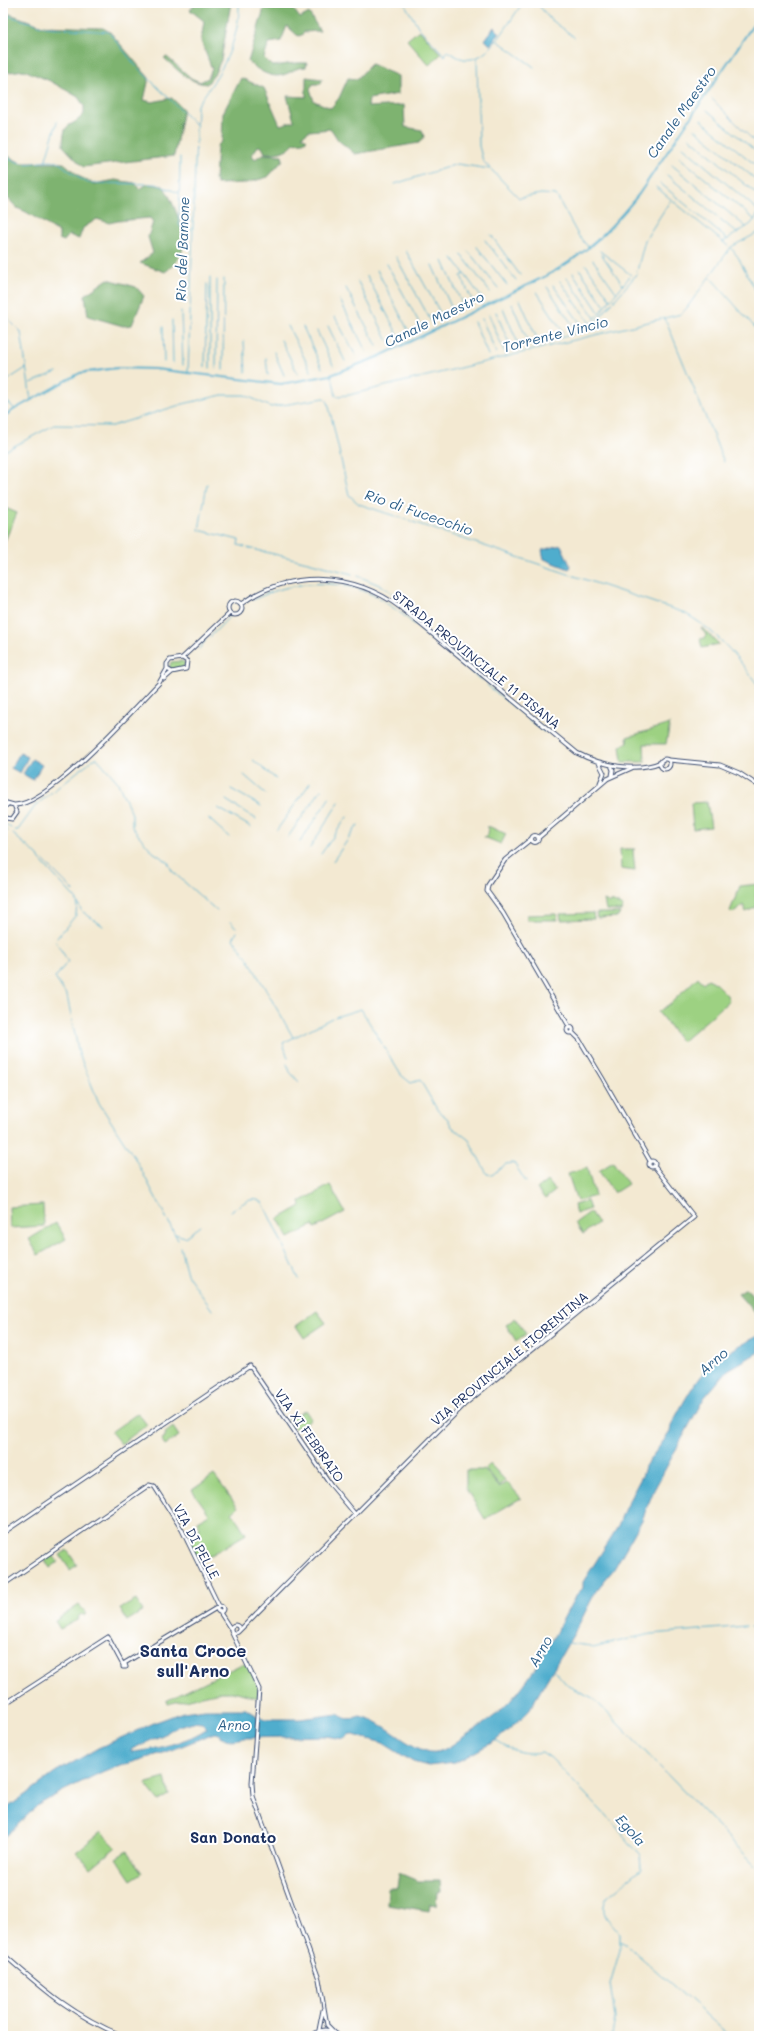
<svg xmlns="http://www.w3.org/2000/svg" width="762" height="2039" font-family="Mali,sans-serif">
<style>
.green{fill:#9dd182;stroke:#5c8070}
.forest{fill:#7eb370;stroke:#4c7167}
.water{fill:#4fadcd;stroke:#356e96;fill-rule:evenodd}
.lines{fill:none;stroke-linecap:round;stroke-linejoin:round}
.stream{stroke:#4fadcd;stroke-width:1}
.canal{stroke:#4fadcd;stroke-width:2}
.major-casing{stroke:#3b4b6f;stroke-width:5}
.major{stroke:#fff;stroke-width:3}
.labels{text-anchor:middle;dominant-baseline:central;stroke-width:4;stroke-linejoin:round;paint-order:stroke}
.street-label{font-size:13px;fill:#1b2f5e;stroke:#fff}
.water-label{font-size:14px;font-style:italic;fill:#30618a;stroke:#fff}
.quarter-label{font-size:15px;font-weight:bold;fill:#1b2f5e;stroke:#fff}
.district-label{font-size:17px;font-weight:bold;fill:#1b2f5e;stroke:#fff}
</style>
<rect width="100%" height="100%" fill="#fff"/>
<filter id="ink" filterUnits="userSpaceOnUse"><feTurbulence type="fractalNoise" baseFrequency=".025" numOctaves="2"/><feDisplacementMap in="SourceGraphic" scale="8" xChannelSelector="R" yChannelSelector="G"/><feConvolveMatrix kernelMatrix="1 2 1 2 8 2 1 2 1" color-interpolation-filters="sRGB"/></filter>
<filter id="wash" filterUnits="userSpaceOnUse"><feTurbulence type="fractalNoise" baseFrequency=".012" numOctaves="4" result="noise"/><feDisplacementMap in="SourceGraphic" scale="16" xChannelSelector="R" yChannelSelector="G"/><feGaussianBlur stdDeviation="0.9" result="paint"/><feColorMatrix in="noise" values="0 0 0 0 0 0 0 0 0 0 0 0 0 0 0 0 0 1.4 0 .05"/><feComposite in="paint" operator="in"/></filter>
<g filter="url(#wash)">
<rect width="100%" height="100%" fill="#f3e9d2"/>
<path class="green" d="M 419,30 L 441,54 L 429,65 L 407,40 Z
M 3,507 L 17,513 L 4,543 L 3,542 Z
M 701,628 L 702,628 L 719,644 L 702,648 L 700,639 L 705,638 L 706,635 Z
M 182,661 L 185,663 L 183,668 L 173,670 L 169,668 L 171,662 Z
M 670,724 L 666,744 L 644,744 L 645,762 L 622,762 L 620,746 L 628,743 L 627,737 Z
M 707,802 L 711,827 L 693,829 L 691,803 Z
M 488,826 L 506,834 L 501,844 L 484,837 L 487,835 Z
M 620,849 L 635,849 L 633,850 L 635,871 L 621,869 Z
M 759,884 L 756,895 L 757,907 L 746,912 L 743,905 L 732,913 L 730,911 L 740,886 Z
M 604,900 L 610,903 L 611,901 L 623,906 L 621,911 L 606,910 Z
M 593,913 L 594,919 L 561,920 L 560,914 Z
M 596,913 L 620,913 L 618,917 L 597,918 Z
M 556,914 L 558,920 L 527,920 L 527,915 Z
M 698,977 L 703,983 L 708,979 L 714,982 L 727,995 L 729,1001 L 682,1042 L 658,1012 L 671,1003 Z
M 613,1162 L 628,1184 L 614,1193 L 599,1171 Z
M 587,1168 L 595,1196 L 577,1201 L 568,1174 Z
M 547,1181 L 555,1191 L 545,1199 L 537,1189 Z
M 330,1185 L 345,1212 L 315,1228 L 313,1225 L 289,1238 L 278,1219 L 301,1206 L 300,1202 Z
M 587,1201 L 590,1209 L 576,1214 L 574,1205 Z
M 43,1205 L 44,1226 L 10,1228 L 9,1207 Z
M 590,1212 L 598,1223 L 583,1234 L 575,1223 Z
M 56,1223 L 66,1239 L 38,1255 L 29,1239 Z
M 317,1311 L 326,1323 L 304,1338 L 296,1326 Z
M 515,1318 L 526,1334 L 516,1341 L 506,1325 Z
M 305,1410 L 311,1419 L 295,1429 L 287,1418 L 293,1414 L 295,1417 Z
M 138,1413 L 147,1425 L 121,1444 L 111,1432 Z
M 173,1427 L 179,1436 L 165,1445 L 161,1439 L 166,1436 L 165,1433 Z
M 490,1464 L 505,1480 L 499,1486 L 485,1468 Z
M 484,1469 L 499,1487 L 507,1482 L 521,1498 L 485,1519 L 466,1489 L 466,1470 L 482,1470 Z
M 214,1475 L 238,1507 L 232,1512 L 246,1534 L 200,1562 L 187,1537 L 200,1529 L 197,1521 L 209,1514 L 192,1490 Z
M 67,1550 L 77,1565 L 70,1570 L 60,1555 Z
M 52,1554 L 58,1562 L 50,1568 L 44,1559 Z
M 136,1600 L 143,1611 L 127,1621 L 120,1609 Z
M 79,1605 L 87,1614 L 84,1616 L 82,1614 L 78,1617 L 79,1619 L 60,1629 L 55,1621 Z
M 242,1664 L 248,1665 L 258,1686 L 258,1698 L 237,1692 L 220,1692 L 167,1704 L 166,1701 Z
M 165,1778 L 169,1795 L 159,1801 L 146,1785 L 147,1783 Z
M 101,1832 L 116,1847 L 91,1868 L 76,1852 Z
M 127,1851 L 142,1873 L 131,1880 L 116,1858 Z"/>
<path class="forest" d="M 196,3 L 231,3 L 221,60 L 214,75 L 207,84 C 188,83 177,69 164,58 L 167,57 L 191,78 L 200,82 L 208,78 L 212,69 L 201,41 L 204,21 L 190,10 Z
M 263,3 L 293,4 L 294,10 L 300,18 L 309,13 L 320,31 L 304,32 L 302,35 L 298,36 L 287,26 L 281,41 L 269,43 L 264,58 L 272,66 C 285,65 293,62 307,63 L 306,67 C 293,68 293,72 283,75 C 270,79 257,69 248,62 L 265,5 Z
M 7,13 L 43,26 L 103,28 L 110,32 L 149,78 L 144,100 L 152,102 L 172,98 L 183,109 L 174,156 L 83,167 L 63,146 C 64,118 69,131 84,114 L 84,106 L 78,97 L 50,81 L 24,70 L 3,73 L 3,16 Z
M 371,64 L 398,76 L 398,94 L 369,99 L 368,107 L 404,105 L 405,127 L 422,130 L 424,137 L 419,143 L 355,154 L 338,140 L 331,129 L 309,131 L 302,136 L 307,140 L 303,142 L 294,143 C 287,152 276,154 265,153 L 262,147 L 258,146 L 252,155 L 255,159 L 263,154 L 282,155 L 283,160 L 268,177 L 246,183 L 217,184 L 215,180 L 217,146 L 222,141 L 223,113 L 241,78 L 264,88 L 280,125 L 294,121 L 287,96 L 306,97 L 306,77 L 322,79 L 321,84 L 313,84 L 310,89 L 314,101 L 331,108 L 339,98 L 348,78 L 357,79 Z
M 3,153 L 21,163 L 64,163 L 80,177 L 95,184 L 115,180 L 135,183 L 139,189 L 148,184 L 163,186 C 172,198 188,236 182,251 C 179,260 173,266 165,272 L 140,263 L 153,253 L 148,237 L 153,222 L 150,218 L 118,221 L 109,223 L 97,219 L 83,228 L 79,239 L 69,235 L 64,241 L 59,239 L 59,232 L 26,212 L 17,208 L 3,193 Z
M 108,279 L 136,287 L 144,296 L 132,325 L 123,326 L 88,316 L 85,295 Z
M 746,1289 L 759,1303 L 759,1318 L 738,1294 Z
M 399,1873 L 418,1881 L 440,1881 L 441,1891 L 437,1892 L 436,1905 L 430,1904 L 429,1911 L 387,1904 L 388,1888 L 397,1888 Z"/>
<path class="water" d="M 494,27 L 500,33 L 490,45 L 485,40 Z
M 561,545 L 571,567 L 569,569 L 544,559 L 542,550 Z
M 20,753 L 28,757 L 20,773 L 11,768 Z
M 32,759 L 42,765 L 33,780 L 23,774 Z
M 759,1335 L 759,1352 L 728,1370 L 704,1398 L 654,1490 L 642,1520 L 614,1569 L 596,1591 L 576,1630 L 528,1712 L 504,1734 L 495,1741 L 455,1763 L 428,1766 L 413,1762 L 383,1743 L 350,1734 L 344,1739 L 325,1736 L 244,1738 C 239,1739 232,1741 226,1739 C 221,1737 219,1733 214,1733 L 172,1750 L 104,1771 L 65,1790 L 38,1805 L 3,1839 L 3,1811 L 55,1773 L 98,1748 L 156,1722 L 183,1712 L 205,1709 L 246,1709 L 263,1719 L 300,1719 L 338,1714 C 348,1721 350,1719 360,1716 C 367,1718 374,1720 380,1724 C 396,1733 411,1748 430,1752 C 442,1754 453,1744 462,1738 C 475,1729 488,1722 500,1711 C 534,1680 554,1635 576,1595 L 583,1588 L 583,1582 L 617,1528 L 625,1508 L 643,1474 L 645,1466 L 670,1432 L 671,1425 C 679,1411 692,1385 703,1373 C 718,1357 740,1345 759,1335 ZM 193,1722 L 202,1723 L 207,1728 C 192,1741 150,1751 131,1752 L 132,1749 L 165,1734 L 175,1727 Z"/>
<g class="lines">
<path class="stream" d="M 4,3 L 6,14
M 404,3 L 419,28 L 445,56 L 447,51 C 452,54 458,58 464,59 C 490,64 510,18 523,3
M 537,3 L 549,18 L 574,37
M 3,14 L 45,27 L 109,32 L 135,65 L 195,124
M 498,41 L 534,67
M 477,57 L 479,146 L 483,161 L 519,198 L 541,194 L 556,195 L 578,235 L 589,248
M 712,99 L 759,146
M 707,110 L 759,154
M 701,120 L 759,168
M 695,129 L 759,182
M 690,138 L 759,196
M 683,147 L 759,211
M 3,155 C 31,172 33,158 58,162 L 79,178 L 88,183 L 156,184 L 179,193
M 180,157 L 179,224 L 182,229 L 191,229
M 679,157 L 755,220
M 45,162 L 57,122
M 672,165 L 746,227
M 667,175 L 737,233
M 660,183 L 728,240
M 395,184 L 457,164 L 490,169
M 656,187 L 728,246
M 491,235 L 520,275
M 485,240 L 516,280
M 723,242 L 751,224 L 759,213
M 477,247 L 507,285
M 731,248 L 738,257 L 759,297
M 406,251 L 442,316
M 468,251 L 498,288
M 461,254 L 490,292
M 602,255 L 623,285
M 396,257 L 431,321
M 453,258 L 481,297
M 593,260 L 616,292
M 443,261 L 463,306
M 387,264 L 421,326
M 432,265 L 453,311
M 586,265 L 610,299
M 377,270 L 409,332
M 580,270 L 604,305
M 573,273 L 599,312
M 465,274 L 461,276 L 473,302
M 367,276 L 399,337
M 710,277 L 759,332
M 567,278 L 595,318
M 560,281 L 590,323
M 358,282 L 388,341
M 553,285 L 585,330
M 547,287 L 578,333
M 346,288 L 377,346
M 537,292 L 563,332
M 340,300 L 366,351
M 520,300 L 539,343
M 512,304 L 530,346
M 503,308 L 520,348
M 181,312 L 183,365
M 496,312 L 512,350
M 3,314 L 21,332 L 31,400
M 489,315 L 504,351
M 335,317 L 356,356
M 665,318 L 724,462
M 482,319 L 496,353
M 172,320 L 173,363
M 474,322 L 488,355
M 288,326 L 311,371
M 328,326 L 345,361
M 163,327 L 164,362
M 303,327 L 322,368
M 317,331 L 333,365
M 588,331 L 636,275 L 645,240 L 670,201
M 560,338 L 586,330 L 631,275 L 600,251
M 281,340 L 298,374
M 244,341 L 246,372
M 274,352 L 284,375
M 266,358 L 268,375
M 205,367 L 207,284
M 210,368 L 210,277
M 216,368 L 217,280
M 223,370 L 224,279
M 188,374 L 197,105 C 220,75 240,42 239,3
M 331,375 L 332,378
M 333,381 L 336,396 L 349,395 L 681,314 L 686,309 L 731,247 L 759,232
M 3,383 L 26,368
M 31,383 L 57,372
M 3,398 L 15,409
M 3,452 L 54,425 L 112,426 L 183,404 L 222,395 L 245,395 L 271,407 L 324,398 L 328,402 L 349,495 L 359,504 L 682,612 C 714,628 738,657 759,687
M 207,484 L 199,530 L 239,540 L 238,545 L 245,547
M 248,548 L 308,562 L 352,574
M 358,576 L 382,586 L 398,597 L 398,602
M 358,589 L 376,596
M 379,598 L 402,614 L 482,681
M 253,600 C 285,584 319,579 355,588
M 209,638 L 229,617
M 199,649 L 206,640
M 487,685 L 544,732
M 253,760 L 276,779
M 244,775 L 266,794
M 231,789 L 261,806
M 226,800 L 256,819
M 218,808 L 251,827
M 209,819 L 229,837
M 3,823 L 11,828
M 3,827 L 8,831
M 15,830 L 18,830 L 36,805 L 92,760 L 97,758 L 117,781 L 132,814 L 132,827 L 135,831 L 153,852 L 168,862 L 172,871 L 217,911
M 277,830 L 310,783
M 13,834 L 38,856 L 40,860 L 76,899 L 81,910
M 288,837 L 321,790
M 300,842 L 330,797
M 310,848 L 339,802
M 321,854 L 347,817
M 44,861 L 74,891
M 333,861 L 358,825
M 83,912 L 103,926
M 230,922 L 236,927
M 237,932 L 233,939 L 247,957 L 293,1037
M 57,938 L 76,915 L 77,904
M 56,942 L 68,961 L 55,978 L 67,996 L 79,1054 L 99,1103 L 136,1160 L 178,1240
M 335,1017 L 361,1009 L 401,1075 L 411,1083 L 420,1080 L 438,1111 L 447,1118 L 452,1127 L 469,1140 L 487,1174 L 492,1175 L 506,1164 L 514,1163 L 526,1182
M 288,1058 L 283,1043 L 332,1018
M 287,1064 L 290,1072 L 299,1082
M 231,1211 C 241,1205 252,1194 263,1203 L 299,1279
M 175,1234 L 185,1237 L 200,1226
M 180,1247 L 187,1274 L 212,1310
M 750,1627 L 759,1629
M 632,1638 L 652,1634 L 746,1626
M 568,1643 L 591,1646 L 593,1648 L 629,1639
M 554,1670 L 568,1686 L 593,1698 L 628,1734
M 630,1736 L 759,1869
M 496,1741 C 510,1751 525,1755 542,1752 L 551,1758 L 613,1823 L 640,1855 L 641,1869 L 606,1898 C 599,1919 611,1919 620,1934 L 620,1950 L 610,1984 L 615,2018 L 612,2036
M 620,1941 L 627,1945 L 730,2036"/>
<path class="canal" d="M 3,417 L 15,409 L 80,373 L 117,368 L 155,369 L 281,384 L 331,375 L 378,357 L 546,276 C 588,253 610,230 639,194 L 759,16"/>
</g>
</g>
<g filter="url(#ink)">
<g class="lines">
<g class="major-casing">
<path id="major" d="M228 608a7 7 0 1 1 14 0a7 7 0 1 1-14 0Z
M 241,604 C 289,569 353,572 401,608 L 577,753 C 600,765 636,773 661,762
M 182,658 L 230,613
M 182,658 L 187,661 L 186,669 L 172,672 L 167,669 L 167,664 L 170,660 Z
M 164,679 L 172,672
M660 764a5 5 0 1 1 10 0a5 5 0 1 1-10 0Z
M 669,760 L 720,765 L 739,773 L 759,786
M 599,763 L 604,773 L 600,783
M 611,765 L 613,770 L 612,776
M 3,802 L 14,805 L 17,812 L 12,819 L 6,818 L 3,815
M 14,805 C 48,806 134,709 159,683 L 167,669
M 3,808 L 8,804
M531.5 839a3.5 3.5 0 1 1 7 0a3.5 3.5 0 1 1-7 0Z
M 538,838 L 607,779 L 634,767
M 531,839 L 505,860 L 488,885 L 487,891 L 503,913 L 570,1028
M567 1030a3 3 0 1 1 6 0a3 3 0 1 1-6 0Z
M 572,1032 L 579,1039 L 603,1079 L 650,1161
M649 1164a3 3 0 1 1 6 0a3 3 0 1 1-6 0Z
M 154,1486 L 182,1530 L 219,1606
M 3,1533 L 250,1366 L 331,1485 L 355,1514
M 3,1585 L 149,1485 L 153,1486
M217 1609a3 3 0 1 1 6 0a3 3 0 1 1-6 0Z
M 219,1611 L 230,1628
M231 1629a4 4 0 1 1 8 0a4 4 0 1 1-8 0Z
M 231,1631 L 259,1689 L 252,1783 L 253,1796 L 319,1979 L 327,2025 L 334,2032
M 238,1632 L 465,1404 L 694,1217 L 654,1166
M 125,1664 L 126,1667 L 123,1667 L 123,1664 L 218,1607
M 3,1705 L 108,1637 L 123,1665
M 3,1954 C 43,1989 73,2016 123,2036
M 319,2030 L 323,2010
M 312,2036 C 320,2028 331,2028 339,2036"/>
</g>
<use href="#major" class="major"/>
</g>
</g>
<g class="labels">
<g class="street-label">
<text transform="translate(477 659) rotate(39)">STRADA PROVINCIALE 11 PISANA</text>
<text transform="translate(509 1358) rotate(-40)">VIA PROVINCIALE FIORENTINA</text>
<text transform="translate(310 1435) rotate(55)">VIA XI FEBBRAIO</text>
<text transform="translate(197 1541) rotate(62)">VIA DI PELLE</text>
</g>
<g class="water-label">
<text transform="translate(681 112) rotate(-55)">Canale Maestro</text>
<text transform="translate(182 249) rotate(-88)">Rio del Bamone</text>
<text transform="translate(434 319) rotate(-26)">Canale Maestro</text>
<text transform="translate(555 334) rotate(-14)">Torrente Vincio</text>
<text transform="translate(419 512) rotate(19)">Rio di Fucecchio</text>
<text transform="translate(713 1361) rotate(-40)">Arno</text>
<text transform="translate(540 1651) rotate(-60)">Arno</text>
<text x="234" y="1724">Arno</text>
<text transform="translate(631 1830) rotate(48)">Egola</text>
</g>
<g class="quarter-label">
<text x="233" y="1837">San Donato</text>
</g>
<g class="district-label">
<text x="193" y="1650">Santa Croce<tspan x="193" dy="20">sull'Arno</tspan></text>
</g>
</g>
<rect width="762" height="2039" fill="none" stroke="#fff" stroke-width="16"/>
</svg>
